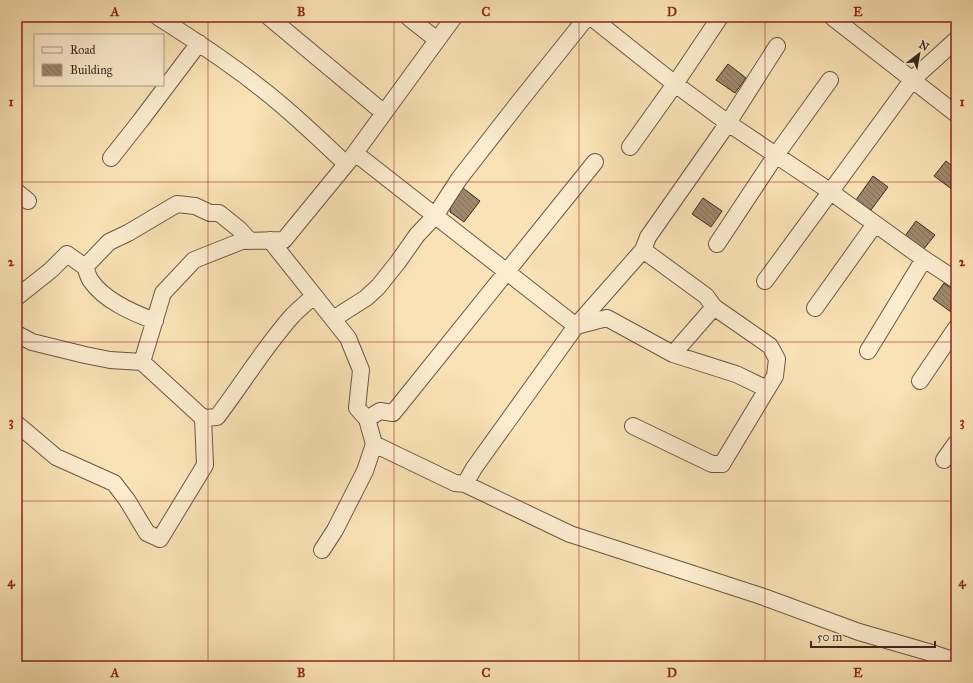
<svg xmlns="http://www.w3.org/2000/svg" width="973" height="683" font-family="'IM FELL Great Primer',serif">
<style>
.building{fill:url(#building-back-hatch);stroke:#3d2820}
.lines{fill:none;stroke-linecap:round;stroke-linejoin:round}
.street-casing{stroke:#6c5645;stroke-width:18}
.street{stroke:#fbeccf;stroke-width:16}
.grid{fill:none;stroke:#8f2418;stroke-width:1;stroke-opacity:0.55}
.neatline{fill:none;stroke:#8f2418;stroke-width:1.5}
.grid-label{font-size:13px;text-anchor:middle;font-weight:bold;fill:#8f2418}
</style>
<defs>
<pattern id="building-back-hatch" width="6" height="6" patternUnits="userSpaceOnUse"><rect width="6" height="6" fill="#9f896d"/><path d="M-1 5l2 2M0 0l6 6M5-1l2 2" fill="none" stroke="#837059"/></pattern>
</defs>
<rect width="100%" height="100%" fill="#f9e2b5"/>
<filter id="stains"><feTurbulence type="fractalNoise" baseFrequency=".005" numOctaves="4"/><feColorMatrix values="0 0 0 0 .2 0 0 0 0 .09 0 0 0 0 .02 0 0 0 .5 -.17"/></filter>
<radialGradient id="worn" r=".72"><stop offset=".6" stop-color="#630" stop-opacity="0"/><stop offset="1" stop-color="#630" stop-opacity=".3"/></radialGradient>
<path class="building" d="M 728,64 L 746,78 L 735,93 L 716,80 Z
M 946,161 L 956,169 L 956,185 L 953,190 L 934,176 Z
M 873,176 L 888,187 L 871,210 L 856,200 Z
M 463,188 L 480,201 L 464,222 L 450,212 L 451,204 Z
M 703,198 L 722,211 L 711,227 L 692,214 Z
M 916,221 L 935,235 L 923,250 L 905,236 Z
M 944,283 L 956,292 L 956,306 L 951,312 L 933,299 Z"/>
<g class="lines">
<g class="street-casing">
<path id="street" d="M 158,17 C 202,45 246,74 285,108 C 306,126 326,145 346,164
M 269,17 L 384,113
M 408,17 L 437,40
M 591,17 L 675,84 L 728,123 L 831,192 L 924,259 L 956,280
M 832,17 L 956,114
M 630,147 L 675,84 L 720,17
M 355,153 L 576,326 L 607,318 L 673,354 L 736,374 L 767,389
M 111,158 L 141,120 L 199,43
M 17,192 L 28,201
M 270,240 L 348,338 L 361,370 L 357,408 L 367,419 L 374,444 L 365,471 L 335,530 L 322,550
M 717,244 L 776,155 L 830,80
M 643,250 L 706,296 L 714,307 L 673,354
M 85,267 C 87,271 88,277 91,281 C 105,301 133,313 155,321
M 765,281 L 913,79 L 956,40
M 17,297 L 51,270 L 67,254 L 85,267 L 109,242 L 128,233 L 177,204 L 195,206 L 210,213 L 219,213 L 239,229 L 250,241
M 815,308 L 875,224
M 333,319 L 366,298 L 378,287 L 398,262 L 417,235 L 435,216 L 459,179 L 519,102 L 587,17
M 17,334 L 32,342 L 85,355 L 110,360 L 142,362 L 163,293 L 194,260 L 242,241 L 284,240 L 352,157 L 454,17
M 868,351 L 924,259
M 142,362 L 203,418 L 217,417 C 243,383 265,346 293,315 C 300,308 307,302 314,296
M 920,381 L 956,328
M 367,419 L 380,411 L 393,413 L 595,162
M 17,424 L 56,457 L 114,483 L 127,500 L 147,533 L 160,539 L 205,465 L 203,418
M 633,426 L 712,464 L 722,464 L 775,376 L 777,359 L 770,346 L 714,307
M 374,444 L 455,483 L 465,484 L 570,534 L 761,596 L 859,632 L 935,654 L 956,661
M 944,460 L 956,443
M 465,484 L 474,468 L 576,326 L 643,250 L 648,237 L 728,123 L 777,46"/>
</g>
<use href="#street" class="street"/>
</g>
<path class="grid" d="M 208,17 L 208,666M 394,17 L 394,666M 579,17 L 579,666M 765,17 L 765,666M 17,182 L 956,182M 17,342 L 956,342M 17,501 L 956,501"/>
<rect width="973" height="683" fill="none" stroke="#f9e2b5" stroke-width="44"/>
<rect x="34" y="34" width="130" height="52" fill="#fbeccf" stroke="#af9e89"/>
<rect x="42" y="47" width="20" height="6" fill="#fbeccf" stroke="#af9e89"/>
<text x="70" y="54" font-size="12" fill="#3d2820">Road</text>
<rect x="42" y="64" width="20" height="12" fill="url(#building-back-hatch)" stroke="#af9e89"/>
<text x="70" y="74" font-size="12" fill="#3d2820">Building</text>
<g transform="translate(919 54) rotate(31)" stroke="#fbeccf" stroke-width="3" paint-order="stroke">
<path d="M0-3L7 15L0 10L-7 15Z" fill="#3d2820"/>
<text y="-6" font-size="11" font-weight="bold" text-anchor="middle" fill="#3d2820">N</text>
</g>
<path d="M811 641v6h124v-6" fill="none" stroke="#3d2820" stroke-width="2"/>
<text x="817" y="641" font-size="12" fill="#3d2820" stroke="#fbeccf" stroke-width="3" paint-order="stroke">50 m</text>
<rect x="22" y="22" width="929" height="639" class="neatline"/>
<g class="grid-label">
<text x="115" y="16">A</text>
<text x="301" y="16">B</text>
<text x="486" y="16">C</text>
<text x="672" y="16">D</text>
<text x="858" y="16">E</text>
<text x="11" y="106">1</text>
<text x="962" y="106">1</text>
<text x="11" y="266">2</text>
<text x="962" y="266">2</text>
<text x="11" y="426">3</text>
<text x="962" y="426">3</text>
<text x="11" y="586">4</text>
<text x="962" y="586">4</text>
<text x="115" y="677">A</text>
<text x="301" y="677">B</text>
<text x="486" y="677">C</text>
<text x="672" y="677">D</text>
<text x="858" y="677">E</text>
</g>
<rect width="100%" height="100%" filter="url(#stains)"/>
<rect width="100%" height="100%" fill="url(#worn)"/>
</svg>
